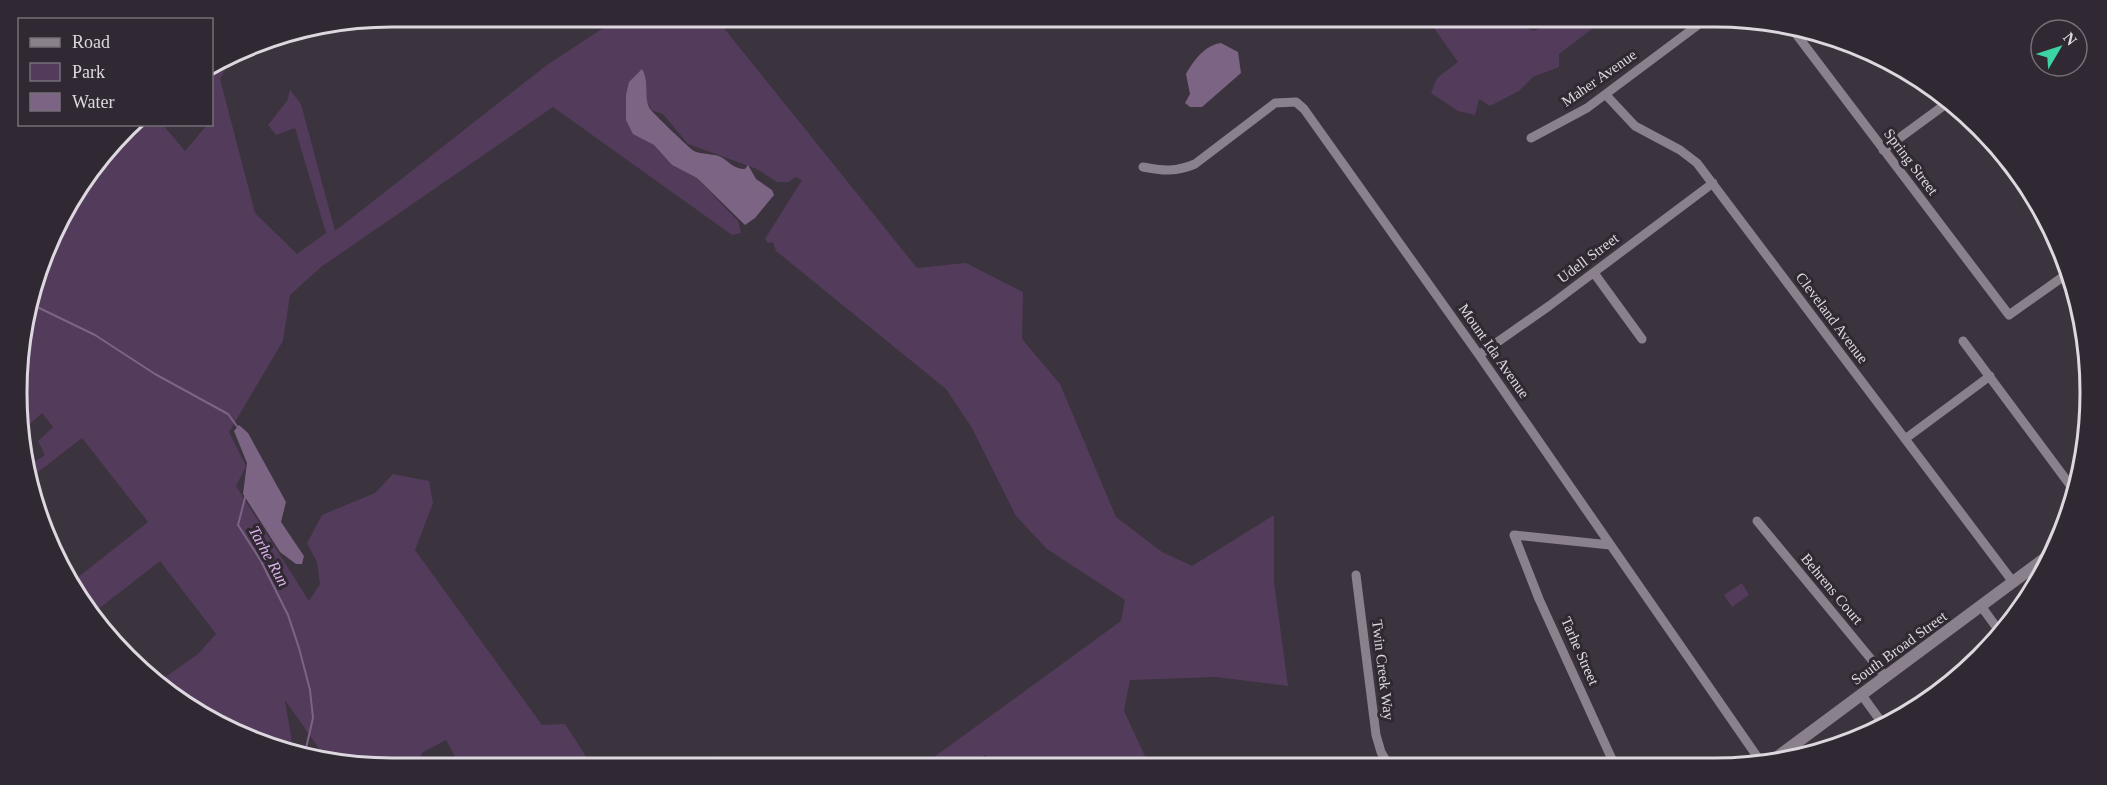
<svg xmlns="http://www.w3.org/2000/svg" width="2107" height="785" font-family="'Times New Roman',serif">
<style>
.green{fill:#533c5b}
.water{fill:#7c6485}
.lines{fill:none;stroke-linecap:round;stroke-linejoin:round}
.stream{stroke:#7c6485;stroke-width:2}
.minor{stroke:#8a818d;stroke-width:9}
.tertiary{stroke:#8a818d;stroke-width:12}
.labels{text-anchor:middle;dominant-baseline:central;stroke-width:6;stroke-linejoin:round;paint-order:stroke}
.street-label{font-size:15px;fill:#ddd8df;stroke:#302933}
.water-label{font-size:16px;font-style:italic;fill:#deb5ed;stroke:#302933}
.rim{fill:none;stroke:#ddd8df;stroke-width:3}
</style>
<rect width="100%" height="100%" fill="#3b333d"/>
<path class="green" d="M 620,17 L 715,17 L 917,268 L 966,263 L 1023,292 L 1022,339 L 1060,384 L 1116,517 L 1162,552 L 1192,566 L 1274,515 L 1274,582 L 1288,686 L 1216,677 L 1130,680 L 1124,711 L 1150,767 L 1070,767 L 1064,761 L 1052,767 L 1001,767 L 985,755 C 967,766 949,774 930,760 L 1121,621 L 1125,600 L 1047,549 L 1016,516 L 972,428 L 946,389 L 776,251 L 773,242 L 768,243 L 765,239 L 802,180 L 795,177 L 789,182 L 777,182 L 757,169 L 688,144 L 663,114 L 651,110 L 646,99 L 645,74 L 633,133 L 654,145 L 672,165 L 697,178 L 738,221 L 741,233 L 732,235 L 553,107 L 321,267 L 290,295 L 283,341 L 229,432 L 246,466 L 236,486 L 309,601 L 320,584 L 317,562 L 307,543 L 322,515 L 375,493 L 393,474 L 429,481 L 433,503 L 415,550 L 542,725 L 565,724 L 591,764 L 603,768 L 483,768 L 458,762 L 446,740 L 423,752 L 414,768 L 392,768 L 327,760 L 285,700 L 294,755 L 164,691 L 157,683 L 198,654 L 216,634 L 160,561 L 92,614 L 80,601 L 72,582 L 148,522 L 82,438 L 29,479 L 25,468 L 45,455 L 38,441 L 53,427 L 42,413 L 30,424 L 22,414 L 20,343 L 67,205 L 133,125 L 163,125 L 185,151 L 207,125 L 212,124 L 212,71 L 230,61 L 220,79 L 255,213 L 297,254 L 326,233 L 295,128 L 276,135 L 268,125 L 287,101 L 290,90 L 301,104 L 335,231 L 547,65 Z
M 1426,17 L 1534,17 L 1521,26 L 1534,31 L 1563,17 L 1608,17 L 1559,54 L 1559,67 L 1533,77 L 1519,91 L 1490,106 L 1479,99 L 1475,115 L 1458,111 L 1431,93 L 1437,78 L 1458,62 Z
M 1742,583 L 1749,595 L 1732,607 L 1724,595 Z
M 719,756 L 724,768 L 695,768 Z"/>
<path class="water" d="M 1221,43 L 1238,52 L 1241,73 L 1202,107 L 1190,107 L 1185,103 L 1190,94 L 1186,74 C 1194,60 1205,45 1221,43 Z
M 642,69 C 650,82 643,97 650,109 C 652,112 690,149 694,151 C 702,155 713,153 721,157 C 730,162 733,169 745,169 L 748,165 L 756,179 L 772,190 L 774,195 L 755,218 L 745,225 L 697,178 L 672,165 L 654,145 L 633,134 L 626,120 L 626,95 L 629,82 Z
M 239,425 L 248,433 L 286,502 L 281,522 L 304,556 L 302,564 L 296,564 L 280,552 L 243,494 L 247,463 L 234,431 Z"/>
<g class="lines">
<path class="stream" d="M 33,305 L 95,335 L 155,374 L 228,414 L 239,429
M 246,494 L 238,525 L 261,561 L 288,615 L 299,648 L 310,690 L 313,718 L 304,757"/>
<path class="minor" d="M 1790,26 L 2009,315 L 2064,276
M 1606,95 L 1635,126 L 1680,150 L 1697,163 L 2013,582
M 1531,138 L 1587,108 L 1710,16
M 1883,150 L 1950,101
M 2003,163 L 2045,218
M 1143,167 C 1163,171 1176,172 1195,164 L 1275,103 L 1296,102 L 1304,109 L 1479,355 L 1763,765
M 1594,273 L 1642,339
M 1963,341 L 2076,493
M 1479,355 L 1549,306 L 1713,183
M 1905,439 L 1990,376
M 1757,521 L 1885,676
M 1610,545 L 1514,535 L 1539,599 L 1615,766
M 1356,575 L 1376,735 L 1381,752 L 1389,766
M 1981,606 L 2000,632
M 1861,694 L 1885,727"/>
<path class="tertiary" d="M 1768,764 L 2048,556"/>
</g>
<g class="labels">
<g class="street-label">
<text transform="translate(1599 78) rotate(-35)">Maher Avenue</text>
<text transform="translate(1911 162) rotate(53)">Spring Street</text>
<text transform="translate(1588 258) rotate(-37)">Udell Street</text>
<text transform="translate(1832 318) rotate(53)">Cleveland Avenue</text>
<text transform="translate(1494 351) rotate(55)">Mount Ida Avenue</text>
<text transform="translate(1832 589) rotate(50)">Behrens Court</text>
<text transform="translate(1899 648) rotate(-36)">South Broad Street</text>
<text transform="translate(1580 651) rotate(66)">Tarhe Street</text>
<text transform="translate(1383 670) rotate(83)">Twin Creek Way</text>
</g>
<g class="water-label">
<text transform="translate(269 556) rotate(61)">Tarhe Run</text>
</g>
</g>
<path d="M0 0H2107V785H0ZM392 27H1715A365 365 0 0 1 2080 392V393A365 365 0 0 1 1715 758H392A365 365 0 0 1 27 393V392A365 365 0 0 1 392 27Z" fill="#302933" fill-rule="evenodd"/>
<path class="rim" d="M392 27H1715A365 365 0 0 1 2080 392V393A365 365 0 0 1 1715 758H392A365 365 0 0 1 27 393V392A365 365 0 0 1 392 27Z"/>
<rect x="18" y="18" width="195" height="108" fill="#302933" stroke="#756f78" stroke-width="1.5"/>
<rect x="30" y="38" width="30" height="9" fill="#8a818d" stroke="#756f78" stroke-width="1.5"/>
<text x="72" y="48" font-size="18" fill="#ddd8df">Road</text>
<rect x="30" y="63" width="30" height="18" fill="#533c5b" stroke="#756f78" stroke-width="1.5"/>
<text x="72" y="78" font-size="18" fill="#ddd8df">Park</text>
<rect x="30" y="93" width="30" height="18" fill="#7c6485" stroke="#756f78" stroke-width="1.5"/>
<text x="72" y="108" font-size="18" fill="#ddd8df">Water</text>
<g transform="translate(2059 48) rotate(51)"><circle r="28" fill="#302933" stroke="#756f78" stroke-width="1.5"/>
<path d="M0-4.5L10 22L0 15L-10 22Z" fill="#3cd4a4"/>
<text y="-9" font-size="16" font-weight="bold" text-anchor="middle" fill="#ddd8df">N</text>
</g>
</svg>
